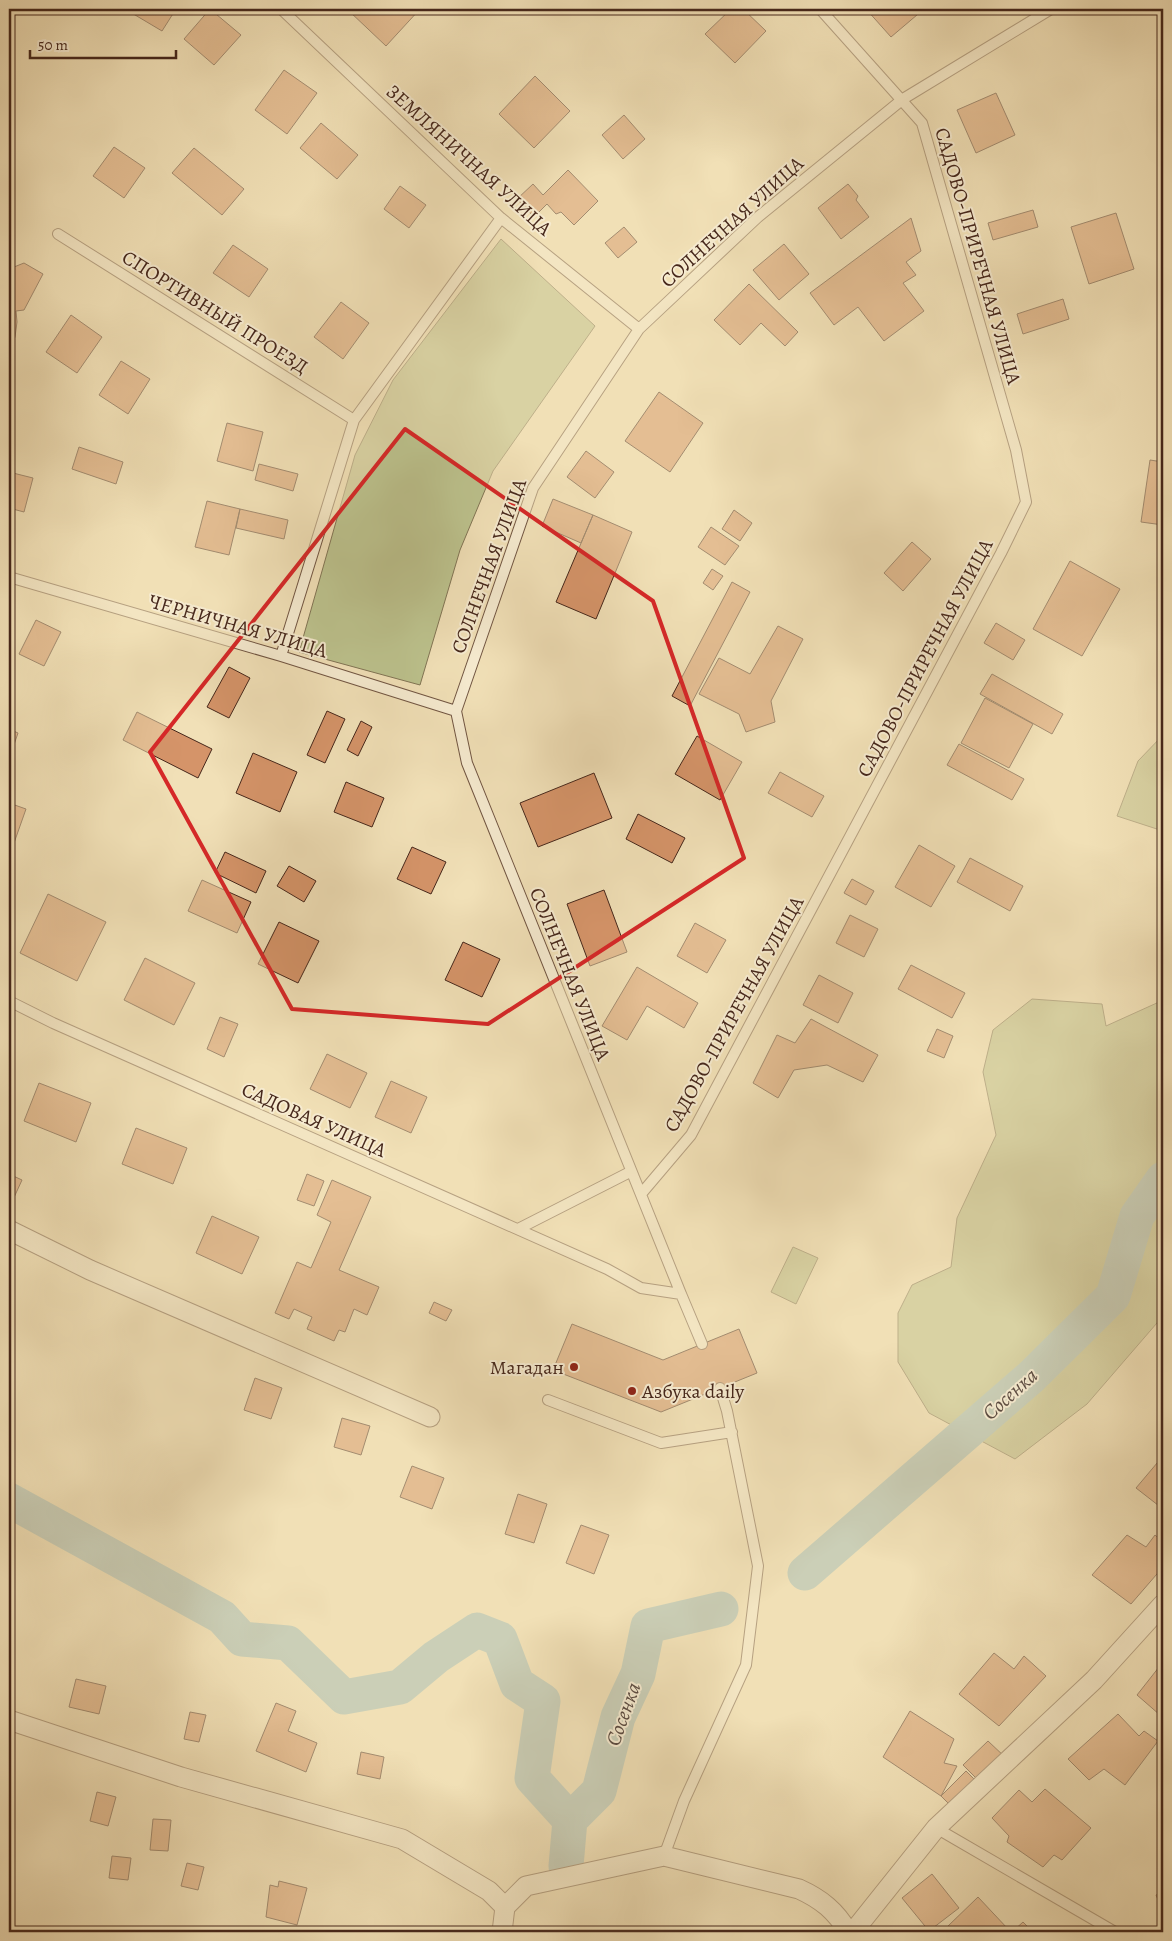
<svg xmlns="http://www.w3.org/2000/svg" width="1172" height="1941" font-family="Alegreya,serif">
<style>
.green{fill:#bcc28d;stroke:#817454}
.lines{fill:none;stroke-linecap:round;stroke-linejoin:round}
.river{stroke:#9ebbb8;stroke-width:35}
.building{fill:#d59469;stroke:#46271b}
.lane-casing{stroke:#715542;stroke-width:12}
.street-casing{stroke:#715542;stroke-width:21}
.lane{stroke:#f6ebd0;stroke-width:10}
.street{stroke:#f6ebd0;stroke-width:19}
.marked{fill:none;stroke:#d62828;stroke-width:4;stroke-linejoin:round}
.poi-dot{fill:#8f2418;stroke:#f6ebd0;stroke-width:2}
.labels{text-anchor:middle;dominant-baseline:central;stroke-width:4;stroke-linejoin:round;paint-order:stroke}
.street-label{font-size:20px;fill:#46271b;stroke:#f6ebd0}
.poi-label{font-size:20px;fill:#46271b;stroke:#f6ebd0;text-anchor:end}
.water-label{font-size:21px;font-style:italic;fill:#5c4c42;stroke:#f6ebd0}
</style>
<rect width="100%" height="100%" fill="#f1e0b7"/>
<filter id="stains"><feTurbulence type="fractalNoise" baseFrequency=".004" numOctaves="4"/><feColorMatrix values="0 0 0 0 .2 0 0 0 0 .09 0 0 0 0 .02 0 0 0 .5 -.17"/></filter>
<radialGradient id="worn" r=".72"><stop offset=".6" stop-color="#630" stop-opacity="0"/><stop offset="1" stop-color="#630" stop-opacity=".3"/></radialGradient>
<path class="green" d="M 501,239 L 595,326 L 493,471 L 460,550 L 420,685 L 299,652 L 355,455 L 393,380 Z
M 1163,735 L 1163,831 L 1117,816 L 1138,761 Z
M 1163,993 L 1163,1316 L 1087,1404 L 1015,1459 L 929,1413 L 898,1362 L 898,1313 L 912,1285 L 951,1267 L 957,1218 L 996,1135 L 983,1072 L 993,1030 L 1032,999 L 1102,1004 L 1106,1026 L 1159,1002 Z
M 793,1247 L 818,1258 L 796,1304 L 771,1292 Z"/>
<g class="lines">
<path class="river" d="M 9,1500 L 222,1617 L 242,1639 L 288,1643 L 344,1697 L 400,1687 L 436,1657 L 477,1630 L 500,1639 L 517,1684 L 543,1701 L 532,1778 L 570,1820
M 805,1573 L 1031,1377 L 1113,1296 L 1137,1216 L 1163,1179
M 566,1866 L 570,1820 L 599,1791 L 618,1717 L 638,1674 L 648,1626 L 721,1609"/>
</g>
<path class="building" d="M 125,9 L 176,9 L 162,31 Z
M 210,9 L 241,35 L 214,65 L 184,39 Z
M 352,9 L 420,9 L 386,46 L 349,11 Z
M 731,9 L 743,9 L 766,31 L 735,63 L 705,34 Z
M 866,9 L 924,9 L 891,37 Z
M 284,70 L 317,93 L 287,134 L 255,110 Z
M 535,76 L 570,111 L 534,148 L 499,114 Z
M 996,93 L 1015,135 L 976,153 L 957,110 Z
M 624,115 L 645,139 L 623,159 L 602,135 Z
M 321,123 L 358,155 L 337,179 L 300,148 Z
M 114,147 L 145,168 L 124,198 L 93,176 Z
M 194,148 L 244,189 L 222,215 L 172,173 Z
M 568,170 L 598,201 L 574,225 L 561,212 L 556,214 L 547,204 L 534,217 L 517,199 L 533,184 L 543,195 Z
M 848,184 L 858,196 L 856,200 L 869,217 L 841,239 L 818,208 Z
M 400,186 L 426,205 L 409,228 L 384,209 Z
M 1033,210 L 1038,227 L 993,240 L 988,223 Z
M 1116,213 L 1134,269 L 1089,284 L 1071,227 Z
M 911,218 L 921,251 L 906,262 L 916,275 L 903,283 L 924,311 L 884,341 L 858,307 L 834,325 L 810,293 Z
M 624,227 L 637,242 L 618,258 L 605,243 Z
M 784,244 L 809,274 L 779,300 L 753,270 Z
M 233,245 L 268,269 L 249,297 L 213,273 Z
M 24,263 L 43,274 L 24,310 L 16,311 L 17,322 L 15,337 L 9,350 L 9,269 Z
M 749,284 L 798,332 L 785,346 L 761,323 L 740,345 L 714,320 Z
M 1063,299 L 1069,319 L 1023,334 L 1017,314 Z
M 341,302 L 369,323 L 343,359 L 314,337 Z
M 71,315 L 102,337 L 77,373 L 46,352 Z
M 121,361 L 150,379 L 128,414 L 99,395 Z
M 659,392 L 703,423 L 670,472 L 625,441 Z
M 227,423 L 263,432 L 253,471 L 217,461 Z
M 79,447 L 123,462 L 116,484 L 72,469 Z
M 586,451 L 614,472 L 595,498 L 567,477 Z
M 1150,460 L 1163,462 L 1163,525 L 1141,522 Z
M 259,464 L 298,474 L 293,491 L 255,480 Z
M 9,472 L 33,478 L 24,512 L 9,508 Z
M 553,499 L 593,515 L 581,543 L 542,526 Z
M 207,501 L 240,509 L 229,555 L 195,547 Z
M 240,509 L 288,520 L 284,539 L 236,528 Z
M 734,510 L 752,523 L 740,541 L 722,529 Z
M 593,515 L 632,532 L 596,619 L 556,602 Z
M 711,527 L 739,546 L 725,565 L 698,547 Z
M 912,542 L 931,559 L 903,591 L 884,573 Z
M 1070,561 L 1120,589 L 1082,656 L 1033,629 Z
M 712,569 L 723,576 L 713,590 L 703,583 Z
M 732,582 L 750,592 L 690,706 L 672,696 Z
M 36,620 L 61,632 L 44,666 L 19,654 Z
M 996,623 L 1025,640 L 1013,660 L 984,643 Z
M 778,626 L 803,639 L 771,701 L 775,722 L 746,732 L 739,714 L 699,694 L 719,658 L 750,674 Z
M 229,667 L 250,678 L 229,718 L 207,707 Z
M 992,674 L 1063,714 L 1052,734 L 980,694 Z
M 985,698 L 1033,724 L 1009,768 L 961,743 Z
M 327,711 L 345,719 L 325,763 L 307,755 Z
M 137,712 L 212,749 L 198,778 L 123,740 Z
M 361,721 L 372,727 L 358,756 L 347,750 Z
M 9,729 L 18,733 L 9,759 Z
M 697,736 L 742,762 L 720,800 L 675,774 Z
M 959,744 L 1024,779 L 1012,800 L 947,765 Z
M 253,753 L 297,772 L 280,812 L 236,793 Z
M 780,772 L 824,796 L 812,817 L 768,793 Z
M 594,773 L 612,818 L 538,847 L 520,803 Z
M 346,782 L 384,798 L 372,827 L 334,812 Z
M 9,803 L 26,809 L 14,843 L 9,841 Z
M 638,814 L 685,838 L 672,863 L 626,839 Z
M 919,845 L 955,866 L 931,907 L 895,887 Z
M 412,847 L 446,862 L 431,894 L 397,879 Z
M 225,852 L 266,871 L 256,893 L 215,873 Z
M 970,858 L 1023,886 L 1010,911 L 957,882 Z
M 289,866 L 316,881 L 304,902 L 277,886 Z
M 852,879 L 874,891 L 866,905 L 844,893 Z
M 202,880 L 251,902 L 237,933 L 188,911 Z
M 604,890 L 627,952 L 590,966 L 567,904 Z
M 48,894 L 106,922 L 77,981 L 20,953 Z
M 850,915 L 878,929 L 864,957 L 836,943 Z
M 279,922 L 319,941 L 298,983 L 258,964 Z
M 695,923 L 726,940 L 707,973 L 677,956 Z
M 463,942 L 500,959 L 482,997 L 445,980 Z
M 145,958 L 195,983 L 174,1025 L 124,1000 Z
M 911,965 L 965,993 L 952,1018 L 898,989 Z
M 637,967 L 698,1003 L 684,1028 L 647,1006 L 627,1040 L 602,1026 Z
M 819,975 L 853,993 L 838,1023 L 803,1005 Z
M 220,1017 L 238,1024 L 224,1057 L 207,1049 Z
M 811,1019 L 878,1055 L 863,1082 L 827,1065 L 794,1070 L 778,1098 L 753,1083 L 777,1035 L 795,1043 Z
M 937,1029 L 953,1036 L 944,1058 L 927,1051 Z
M 327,1054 L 367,1073 L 350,1108 L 310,1089 Z
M 391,1081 L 427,1097 L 411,1133 L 375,1117 Z
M 39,1083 L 91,1103 L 76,1142 L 24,1121 Z
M 136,1128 L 187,1148 L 173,1184 L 122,1164 Z
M 9,1174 L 22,1180 L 11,1204 L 9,1203 Z
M 307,1174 L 324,1181 L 314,1206 L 297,1200 Z
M 332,1180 L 371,1197 L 339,1270 L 379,1287 L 367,1315 L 354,1309 L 345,1332 L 339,1330 L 334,1341 L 307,1329 L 312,1317 L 294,1309 L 289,1319 L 275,1313 L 297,1262 L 311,1268 L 331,1222 L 317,1215 Z
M 212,1216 L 259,1237 L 242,1274 L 196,1253 Z
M 434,1302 L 452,1310 L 446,1321 L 429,1313 Z
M 572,1324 L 663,1360 L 739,1329 L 757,1373 L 661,1412 L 553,1370 Z
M 255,1378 L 282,1388 L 271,1419 L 244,1410 Z
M 342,1418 L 370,1426 L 361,1455 L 334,1447 Z
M 1163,1456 L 1163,1509 L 1136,1488 Z
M 412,1466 L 444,1478 L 432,1509 L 400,1497 Z
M 518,1494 L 547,1504 L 534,1543 L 505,1534 Z
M 581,1525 L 609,1535 L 594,1574 L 566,1563 Z
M 1127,1535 L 1146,1547 L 1155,1535 L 1163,1542 L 1163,1567 L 1131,1604 L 1092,1575 Z
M 994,1653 L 1014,1669 L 1024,1656 L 1046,1676 L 999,1726 L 959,1694 Z
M 1163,1662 L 1163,1712 L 1160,1715 L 1137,1695 Z
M 76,1679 L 106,1686 L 99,1714 L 69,1707 Z
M 276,1703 L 296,1711 L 288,1731 L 317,1743 L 306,1772 L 256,1751 Z
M 910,1711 L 954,1739 L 944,1763 L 957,1766 L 941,1796 L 883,1757 Z
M 190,1712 L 206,1715 L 199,1742 L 184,1739 Z
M 1118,1714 L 1139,1736 L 1144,1731 L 1158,1741 L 1125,1785 L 1104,1769 L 1089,1780 L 1068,1759 Z
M 988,1741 L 1006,1758 L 980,1782 L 963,1765 Z
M 361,1752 L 384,1757 L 380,1779 L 357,1774 Z
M 966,1771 L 978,1783 L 952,1807 L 941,1796 Z
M 1045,1789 L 1091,1828 L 1062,1860 L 1054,1855 L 1043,1867 L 1007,1842 L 1009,1836 L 992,1818 L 1019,1790 L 1032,1802 Z
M 97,1792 L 116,1797 L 108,1826 L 90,1821 Z
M 153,1819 L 171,1820 L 168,1851 L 150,1850 Z
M 112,1856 L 131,1858 L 128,1880 L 109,1878 Z
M 187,1863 L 204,1867 L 198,1890 L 181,1886 Z
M 932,1874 L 959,1908 L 929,1931 L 902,1898 Z
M 279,1881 L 307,1888 L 297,1925 L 266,1917 L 270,1885 L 278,1887 Z
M 1163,1892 L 1163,1912 L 1156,1895 Z
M 978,1897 L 1008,1929 L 1004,1932 L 952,1932 L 947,1927 Z
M 1023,1922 L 1033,1932 L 1012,1932 Z"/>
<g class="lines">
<g class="lane-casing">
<path id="lane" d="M 281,9 L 501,218 L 639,329
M 58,234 L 354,420
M 9,577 L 281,656 L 456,711
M 281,656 L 354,420 L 501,218
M 9,1001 L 53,1023 L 607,1269 L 641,1288 L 681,1294 L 702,1344
M 641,1194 L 691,1135 L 1001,553 L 1026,502 L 1016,450 L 922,123 L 820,9
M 518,1229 L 630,1172
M 681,1294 L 467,763 L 456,711 L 533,488 L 639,329 L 758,217 L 903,99 L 1051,9
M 548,1400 L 661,1443 L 732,1432
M 936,1828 L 1115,1932
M 664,1856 L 684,1801 L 746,1665 L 758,1566 L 727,1411 L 720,1388"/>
</g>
<g class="street-casing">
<path id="street" d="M 9,1230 L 90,1270 L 430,1417
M 9,1720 L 181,1777 L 402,1839 L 489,1891 L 505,1907
M 502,1932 L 505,1907 L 526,1886 L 664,1856 L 799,1889 C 821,1899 836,1911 848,1932
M 853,1932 L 936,1828 L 1094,1680 L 1163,1604"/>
</g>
<use href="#lane" class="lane"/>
<use href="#street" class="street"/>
</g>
<path d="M0 0H1172V1941H0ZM 405,429 L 653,601 L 744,858 L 488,1024 L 292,1009 L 150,752 Z" fill="#f1e0b7" fill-opacity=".55" fill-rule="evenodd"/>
<path class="marked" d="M 405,429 L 653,601 L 744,858 L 488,1024 L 292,1009 L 150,752 Z"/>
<g class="poi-dot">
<circle cx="574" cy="1367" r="5"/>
<circle cx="632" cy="1391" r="5"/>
</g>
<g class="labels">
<g class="street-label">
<text transform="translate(469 160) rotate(42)">ЗЕМЛЯНИЧНАЯ УЛИЦА</text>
<text transform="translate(732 222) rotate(-42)">СОЛНЕЧНАЯ УЛИЦА</text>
<text transform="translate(978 256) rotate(74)">САДОВО-ПРИРЕЧНАЯ УЛИЦА</text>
<text transform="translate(215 312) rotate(32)">СПОРТИВНЫЙ ПРОЕЗД</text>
<text transform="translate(489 566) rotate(-70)">СОЛНЕЧНАЯ УЛИЦА</text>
<text transform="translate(238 626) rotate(16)">ЧЕРНИЧНАЯ УЛИЦА</text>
<text transform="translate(925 658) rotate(-62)">САДОВО-ПРИРЕЧНАЯ УЛИЦА</text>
<text transform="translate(570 974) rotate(68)">СОЛНЕЧНАЯ УЛИЦА</text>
<text transform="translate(734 1014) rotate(-61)">САДОВО-ПРИРЕЧНАЯ УЛИЦА</text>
<text transform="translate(314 1120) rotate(24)">САДОВАЯ УЛИЦА</text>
</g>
<g class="poi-label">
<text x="564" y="1367">Магадан</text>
<text x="642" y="1391" text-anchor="start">Азбука daily</text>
</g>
<g class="water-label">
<text transform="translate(1010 1394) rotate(-42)">Сосенка</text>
<text transform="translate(623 1714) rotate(-70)">Сосенка</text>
</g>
</g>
<rect width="1172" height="1941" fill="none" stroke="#f1e0b7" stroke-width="30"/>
<rect x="10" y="10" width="1152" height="1921" fill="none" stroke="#46271b" stroke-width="2.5"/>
<rect x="15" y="15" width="1142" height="1911" fill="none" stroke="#46271b"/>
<path d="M30 50v8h146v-8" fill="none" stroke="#46271b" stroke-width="2.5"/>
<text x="38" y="50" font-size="15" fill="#46271b" stroke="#f6ebd0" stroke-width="4" paint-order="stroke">50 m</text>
<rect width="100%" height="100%" filter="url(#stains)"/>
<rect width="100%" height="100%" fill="url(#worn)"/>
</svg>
